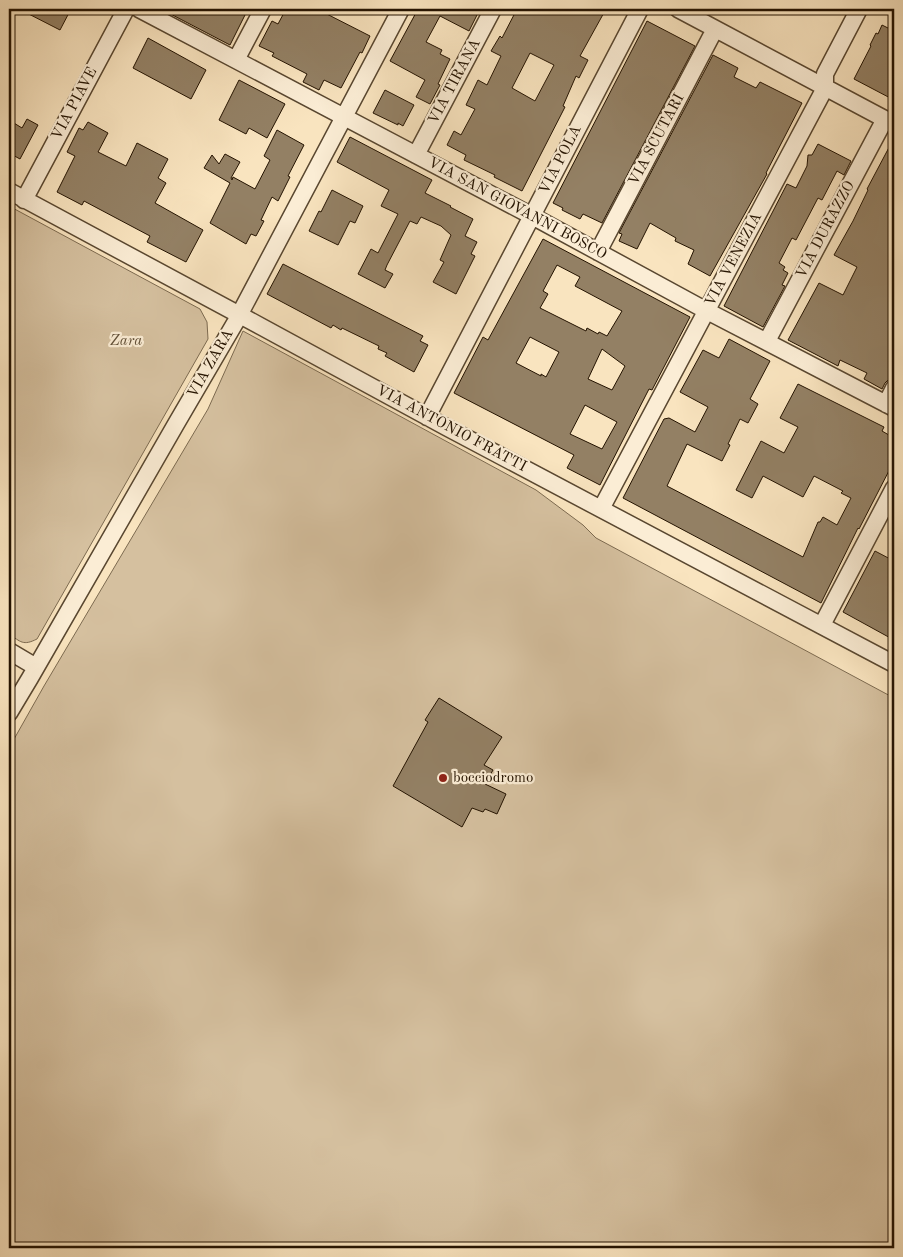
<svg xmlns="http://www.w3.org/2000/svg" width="903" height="1257" font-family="'Old Standard TT',serif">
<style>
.green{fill:#d5c09f;stroke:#7c6a50}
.building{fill:#938064;stroke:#241301;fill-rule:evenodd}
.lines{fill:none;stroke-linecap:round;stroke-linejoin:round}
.street-casing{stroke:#594730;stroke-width:19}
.street{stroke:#fbedd5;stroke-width:16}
.poi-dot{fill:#8f2418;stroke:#fbedd5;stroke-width:2}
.labels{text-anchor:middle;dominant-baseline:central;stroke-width:4.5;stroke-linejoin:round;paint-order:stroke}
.street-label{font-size:15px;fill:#241301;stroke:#fbedd5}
.park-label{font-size:15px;font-style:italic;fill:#625038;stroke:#fbedd5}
.poi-label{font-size:15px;fill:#241301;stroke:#fbedd5;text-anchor:start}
</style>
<rect width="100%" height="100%" fill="#f9e4bf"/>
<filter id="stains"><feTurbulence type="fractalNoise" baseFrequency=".004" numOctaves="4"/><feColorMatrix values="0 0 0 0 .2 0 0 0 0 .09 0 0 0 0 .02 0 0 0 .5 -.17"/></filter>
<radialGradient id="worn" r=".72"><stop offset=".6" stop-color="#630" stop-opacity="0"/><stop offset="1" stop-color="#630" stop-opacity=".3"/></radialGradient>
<path class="green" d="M 9,206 L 200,309 L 207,322 L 208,339 L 37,639 C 23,646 21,642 9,634 Z
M 243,331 L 536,490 L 583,525 L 596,538 L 894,698 L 894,1248 L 28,1248 L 9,1240 L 9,748 L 44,686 L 208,409 Z"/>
<path class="building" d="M 19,9 L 71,9 L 60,30 Z
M 161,9 L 248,9 L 230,45 Z
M 286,9 L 317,9 L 370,36 L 362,53 L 360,52 L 341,88 L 324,80 L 319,90 L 303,82 L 307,74 L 272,56 L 274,53 L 259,46 L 272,21 L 278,24 Z
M 418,9 L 466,9 L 477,15 L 469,31 L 440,16 L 426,42 L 442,50 L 440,54 L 450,59 L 438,84 L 440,85 L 430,104 L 416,97 L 425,80 L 390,61 Z
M 517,9 L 606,9 L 580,56 L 588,60 L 579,78 L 576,76 L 563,106 L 565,107 L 522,191 L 494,177 L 495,175 L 464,160 L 466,155 L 447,145 L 454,131 L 461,135 L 475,109 L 466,105 L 478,80 L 487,85 L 501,56 L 491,51 L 500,36 L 502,38 ZM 530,53 L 554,65 L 535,101 L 512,88 Z
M 647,21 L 695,46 L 602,223 L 583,214 L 580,219 L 562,210 L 563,208 L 553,203 Z
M 882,25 L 894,31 L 894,100 L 854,79 L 871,46 L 870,45 L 876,33 L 878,34 Z
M 148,38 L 206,70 L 191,99 L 133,68 Z
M 713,55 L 738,68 L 734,77 L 756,88 L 760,82 L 802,103 L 766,173 L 767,174 L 710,276 L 688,264 L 694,250 L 675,241 L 676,238 L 650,223 L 637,249 L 619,241 L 622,234 L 619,233 Z
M 239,80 L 285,104 L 267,138 L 249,128 L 246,134 L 219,120 Z
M 385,90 L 414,105 L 403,126 L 398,123 L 398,125 L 373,113 Z
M 27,119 L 38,125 L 20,159 L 9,153 L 9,120 L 22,128 Z
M 88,122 L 108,133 L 98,152 L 126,166 L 137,143 L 168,159 L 158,178 L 166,183 L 155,203 L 203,230 L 186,262 L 147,242 L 150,236 L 84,201 L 82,205 L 57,192 L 75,156 L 67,152 L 79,128 L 83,130 Z
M 277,130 L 304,145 L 288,176 L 290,177 L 278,201 L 272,197 L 261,220 L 264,221 L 256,236 L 251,234 L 246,244 L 210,223 L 230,183 L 204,168 L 212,155 L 219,164 L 225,154 L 240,162 L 231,178 L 232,180 L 233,177 L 255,189 L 270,160 L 264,156 Z
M 350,137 L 432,180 L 425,193 L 451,206 L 450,207 L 473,219 L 465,236 L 477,242 L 471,254 L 475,256 L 456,294 L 433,282 L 444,262 L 440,260 L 451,235 L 441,226 L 421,217 L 417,224 L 410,221 L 387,265 L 385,270 L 393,274 L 385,288 L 358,274 L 371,249 L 378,253 L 398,214 L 381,206 L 389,190 L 337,162 Z
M 894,138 L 894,375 L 893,378 L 889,379 L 885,383 L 882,389 L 864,379 L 867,373 L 840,360 L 838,366 L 788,340 L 819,283 L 843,295 L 857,267 L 834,255 L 853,221 L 868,190 L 867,189 Z
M 818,144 L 851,161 L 844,175 L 837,171 L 822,200 L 818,198 L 796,240 L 792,238 L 779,263 L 785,267 L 783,270 L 788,273 L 782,285 L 785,286 L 763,327 L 724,306 L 787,184 L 796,188 L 807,166 L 808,155 L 812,155 Z
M 332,190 L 363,206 L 355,223 L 350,221 L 338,245 L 309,231 L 319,211 L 321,212 Z
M 543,239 L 690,317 L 652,390 L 649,389 L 600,485 L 567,468 L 574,455 L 454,393 L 483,337 L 488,340 ZM 557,265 L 580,277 L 575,286 L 622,311 L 607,336 L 599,332 L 598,334 L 587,328 L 586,331 L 540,308 L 548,294 L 543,291 ZM 530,337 L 559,352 L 546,377 L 541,374 L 541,376 L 516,363 ZM 602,349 L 625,366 L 612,390 L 588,379 ZM 585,405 L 617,422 L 602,449 L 570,434 Z
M 283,264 L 423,336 L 420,341 L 428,345 L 414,372 L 385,356 L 387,353 L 378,349 L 379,346 L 342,328 L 341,330 L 333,325 L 331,328 L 267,294 Z
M 729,339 L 770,361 L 750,399 L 758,404 L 748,423 L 740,419 L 728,444 L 730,445 L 722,461 L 687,444 L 667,486 L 803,557 L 818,522 L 820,522 L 823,517 L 837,525 L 851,498 L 841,493 L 843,491 L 814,476 L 803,497 L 763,476 L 752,498 L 736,490 L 761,441 L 784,453 L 798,427 L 780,418 L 798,384 L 884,427 L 882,431 L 894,438 L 894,461 L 859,529 L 858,528 L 821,603 L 623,498 L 664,419 L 669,418 L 695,432 L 708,407 L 680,392 L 703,350 L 719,358 Z
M 875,551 L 894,561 L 894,640 L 843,612 Z
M 439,698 L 502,737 L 484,765 L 493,770 L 485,784 L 506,794 L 497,814 L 485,809 L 483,812 L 472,808 L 462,827 L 393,786 L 428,722 L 425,720 Z"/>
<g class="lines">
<g class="street-casing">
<path id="street" d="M 139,9 L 532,216 L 707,311 L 894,408
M 678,9 L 894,124
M 236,60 L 263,9
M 416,155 L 493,9
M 9,191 L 262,327 L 446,427 L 894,664
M 24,200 L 126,9
M 598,252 L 715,29
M 767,341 L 885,119
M 886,404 L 894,388
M 427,417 L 640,9
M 601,509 L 825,88 L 825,74 L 859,9
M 822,625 L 894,488
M 9,651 L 36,667
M 9,713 L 30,678 L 176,424 L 235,323 L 401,9"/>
</g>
<use href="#street" class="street"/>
</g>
<circle class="poi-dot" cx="443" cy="778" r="5"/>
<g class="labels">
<g class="street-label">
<text transform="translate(455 82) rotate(-62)">VIA TIRANA</text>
<text transform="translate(75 104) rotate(-62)">VIA PIAVE</text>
<text transform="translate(657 140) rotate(-62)">VIA SCUTARI</text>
<text transform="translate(561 160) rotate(-63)">VIA POLA</text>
<text transform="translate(517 209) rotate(28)">VIA SAN GIOVANNI BOSCO</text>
<text transform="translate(826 230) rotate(-62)">VIA DURAZZO</text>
<text transform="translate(734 260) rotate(-62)">VIA VENEZIA</text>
<text transform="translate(211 364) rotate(-60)">VIA ZARA</text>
<text transform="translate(451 429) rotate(28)">VIA ANTONIO FRATTI</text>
</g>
<g class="park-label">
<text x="126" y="341">Zara</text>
</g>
<g class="poi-label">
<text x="453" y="778">bocciodromo</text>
</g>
</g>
<rect width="903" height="1257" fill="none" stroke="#f9e4bf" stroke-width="30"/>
<rect x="10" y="10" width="883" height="1237" fill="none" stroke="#241301" stroke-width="2.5"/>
<rect x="15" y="15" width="873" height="1227" fill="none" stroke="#241301"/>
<rect width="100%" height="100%" filter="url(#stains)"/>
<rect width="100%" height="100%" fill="url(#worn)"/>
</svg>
